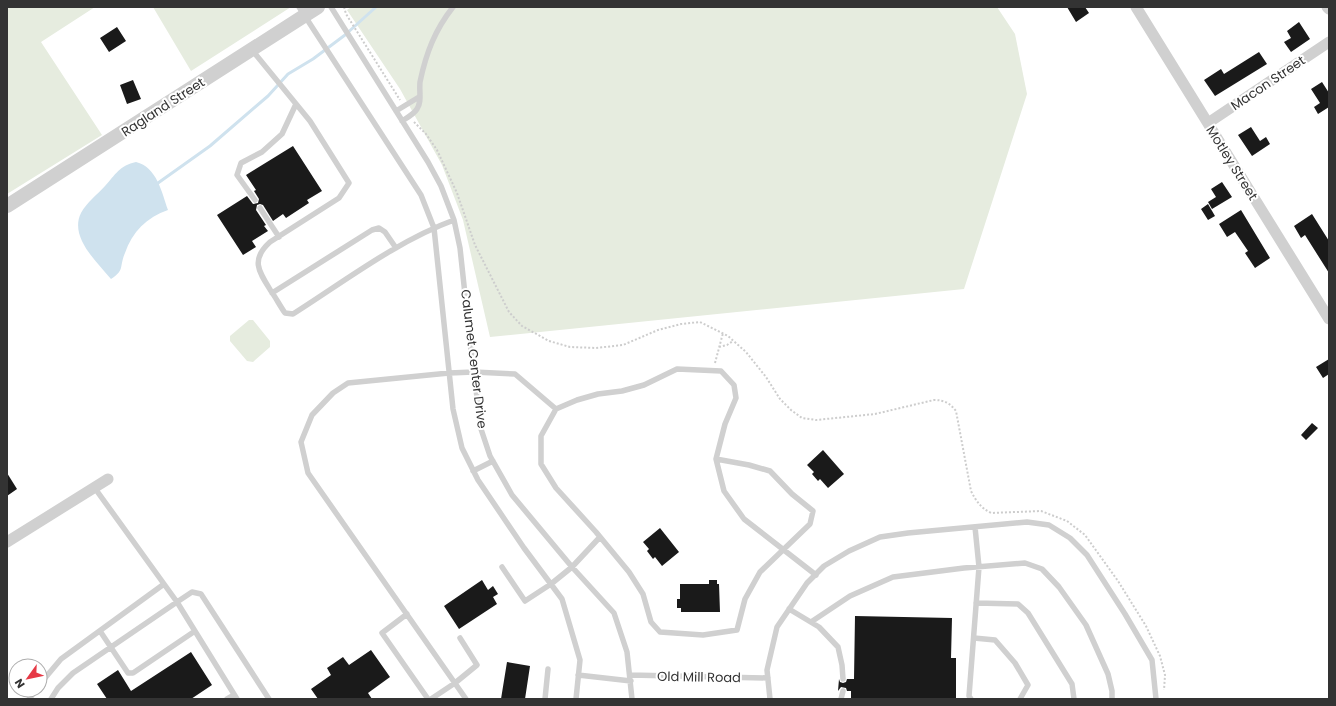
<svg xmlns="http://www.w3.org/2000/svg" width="1336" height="706" font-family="Poppins,sans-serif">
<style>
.green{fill:#e6ecdf}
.water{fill:#cfe2ee}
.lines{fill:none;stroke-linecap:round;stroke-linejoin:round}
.stream{stroke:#cfe2ee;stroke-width:3}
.building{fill:#1a1a1a}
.path{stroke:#cdcdcd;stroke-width:2;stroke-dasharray:2 2;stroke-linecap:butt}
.service{stroke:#d0d0d0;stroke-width:5.5}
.minor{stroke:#d0d0d0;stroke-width:11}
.tertiary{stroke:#d0d0d0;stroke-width:14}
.labels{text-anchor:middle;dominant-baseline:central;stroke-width:4;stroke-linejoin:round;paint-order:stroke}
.street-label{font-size:13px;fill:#333;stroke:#fff}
</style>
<rect width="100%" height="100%" fill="#fff"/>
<path class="green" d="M 7,7 L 95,7 L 41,42 L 102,135 L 7,194 Z
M 153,7 L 291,7 L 191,71 Z
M 351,7 L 997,7 L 1015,34 L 1027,94 L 964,289 L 490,337 L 463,220 L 442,165 L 400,89 L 347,10 Z
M 249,320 L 253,320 L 270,341 L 270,347 L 253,362 L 247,361 L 230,341 L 230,336 Z"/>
<path class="water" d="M 136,162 C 157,167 162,193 168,210 C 147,217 132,232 125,253 C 119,267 125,270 111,279 C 97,262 69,237 81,213 C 87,202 97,195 105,186 C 115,175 120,165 136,162 Z"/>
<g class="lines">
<path class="stream" d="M 158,183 L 210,146 L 268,96 L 288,74 L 313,59 L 345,35 L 376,7"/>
</g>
<path class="building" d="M 1067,7 L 1085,7 L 1089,13 L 1076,22 Z
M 1299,22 L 1310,39 L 1291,52 L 1284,42 L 1291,38 L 1287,31 Z
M 117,27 L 126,41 L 109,52 L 100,38 Z
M 1259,52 L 1267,64 L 1215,96 L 1204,80 L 1221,69 L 1224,74 Z
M 133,80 L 141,99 L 127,104 L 120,85 Z
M 1322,82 L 1329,93 L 1329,107 L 1318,114 L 1314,107 L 1320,103 L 1311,89 Z
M 1251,127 L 1260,141 L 1266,137 L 1270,144 L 1252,156 L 1238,135 Z
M 293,146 L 322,191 L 307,200 L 309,203 L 286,218 L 283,214 L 273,221 L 263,205 L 260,204 L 257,205 L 256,210 L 266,225 L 264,226 L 268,231 L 252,241 L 256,247 L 243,255 L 217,215 L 247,196 L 253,204 L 258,203 L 259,199 L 254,191 L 256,190 L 246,175 Z
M 1222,182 L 1232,197 L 1212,209 L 1208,202 L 1216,197 L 1211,189 Z
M 1208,204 L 1215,216 L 1208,220 L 1201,209 Z
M 1241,210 L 1270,258 L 1255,268 L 1245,253 L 1248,251 L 1235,232 L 1227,237 L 1219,224 Z
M 1312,214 L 1329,241 L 1329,273 L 1305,235 L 1301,238 L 1294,226 Z
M 1329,359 L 1329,374 L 1323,378 L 1316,367 Z
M 1312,423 L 1318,428 L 1306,440 L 1301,435 Z
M 823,450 L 844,474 L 828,488 L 820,479 L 818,481 L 812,474 L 814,472 L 807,465 Z
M 7,473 L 17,489 L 7,496 Z
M 660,528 L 679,552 L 662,566 L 655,557 L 653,559 L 647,551 L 649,549 L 643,542 Z
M 482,580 L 488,590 L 493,586 L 498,594 L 493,597 L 497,604 L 459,629 L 444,606 Z
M 709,580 L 717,580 L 717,584 L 719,584 L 720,612 L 681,612 L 681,608 L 677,608 L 677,599 L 680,599 L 680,584 L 709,584 Z
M 855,616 L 952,618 L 951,658 L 956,658 L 956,699 L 851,699 L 851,691 L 847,691 L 846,688 L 841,687 L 838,691 L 839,679 L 840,682 L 843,683 L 846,682 L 847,679 L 854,679 Z
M 371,650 L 390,677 L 368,693 L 372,699 L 318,699 L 311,689 L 331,675 L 327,668 L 343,657 L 349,665 Z
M 191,652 L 212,685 L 191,699 L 107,699 L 97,684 L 118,670 L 131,691 Z
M 507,662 L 530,666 L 525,699 L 501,699 Z"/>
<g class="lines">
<path class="path" d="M 344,7 L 346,14 L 400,100
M 414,122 L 426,134 L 437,150 L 457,193 L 475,245 L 509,312 L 522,326 L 549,341 L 570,347 L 596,348 L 623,345 L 658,330 L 681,324 L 700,322 L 728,336 L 746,352 L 766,377 L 780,399 L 791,410 L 802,418 L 816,420 L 875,414 L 934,400 C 944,400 950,403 956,411 L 971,491 C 976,501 981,508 991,513 L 1041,511 L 1067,521 L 1085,535 L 1118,581 L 1146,626 L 1160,656 L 1165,675 L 1164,690
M 719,347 L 727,345 L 733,341
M 715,363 L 723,333"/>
<path class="service" d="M 299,7 L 421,195 L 434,228 L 453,409 L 462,448 L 478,480 L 524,548 L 562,599 L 580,660 L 576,699
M 331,7 L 428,162 L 441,186 L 454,220 L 460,248 L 471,350 L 481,429 L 490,456 L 512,495 L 572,567 L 614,613 L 627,652 L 632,699
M 252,50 L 310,121 L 349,183 L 339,198 L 270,242 C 250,260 259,272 271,291 C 276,298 280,306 285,313 L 293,314 C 345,281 397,241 454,220
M 396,111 L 419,97
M 402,121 C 407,118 414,114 417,109 C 422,102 419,91 420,82 C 426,53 435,30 453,7
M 255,200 L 237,175 L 241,163 L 262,152 L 282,134 L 296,104
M 260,208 L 279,237
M 272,293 L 372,230 L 379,228 L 385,232 L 396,248
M 716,459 L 749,465 L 770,471 L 792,494 L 813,511 L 810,524 L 760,572 L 745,599 L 737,630 L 703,635 L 660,632 L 651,622 L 643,594 L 629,572 L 596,532 L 556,488 L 541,464 L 541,436 L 556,409 L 577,400 L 598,394 L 622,391 L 644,385 L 677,369 L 721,371 L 734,385 L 736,398 L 725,424 L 716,459 L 724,491 L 744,519 L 816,575
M 473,471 L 493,461
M 94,487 L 177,602 L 192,592 L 201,594 L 269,699
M 502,567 L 525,601 L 551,584 L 572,567 L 600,537
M 976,603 L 1018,604 L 1028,613 L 1072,684 L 1074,699
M 789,609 L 819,627 L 838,647 L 842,665 L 843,679
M 407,614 L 382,633 L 428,699
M 811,622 L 850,596 L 893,577 L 964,568 L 1025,563 L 1042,569 L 1059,587 L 1086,625 L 1108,674 L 1112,691 L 1112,699
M 100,631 L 128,673 L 133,673 L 195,631
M 974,638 L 995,640 L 1015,663 L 1028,685 L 1020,699
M 578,675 L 631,681
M 630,675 L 768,678
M 40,684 L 61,659 L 164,584
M 29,699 L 36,690
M 51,699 L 58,688 L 73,673 L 177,602 L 237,699
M 227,699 L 234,695
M 431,699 L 455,683 L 477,665 L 460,638
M 466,699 L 308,473 L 301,442 L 312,415 L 333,393 L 348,383 L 449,373 L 474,372 L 515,374 L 556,409
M 545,699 L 548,669
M 770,699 L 767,670 L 777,627 L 807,583 L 824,566 L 849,551 L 880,537 L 908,533 L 1027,522 L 1049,525 L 1070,538 L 1087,555 L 1125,614 L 1152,660 L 1156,699
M 841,699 L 843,691
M 971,699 L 969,696 L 979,567 L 975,527"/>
<path class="minor" d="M 1136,7 L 1329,319
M 1327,7 L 1329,9
M 1208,123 L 1329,42
M 7,542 L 108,479"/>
<path class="tertiary" d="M 7,206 L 318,7"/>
</g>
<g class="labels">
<g class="street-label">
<text transform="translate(1268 83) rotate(-34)">Macon Street</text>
<text transform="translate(163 107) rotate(-33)">Ragland Street</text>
<text transform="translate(1232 163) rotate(58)">Motley Street</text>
<text transform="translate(474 359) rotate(83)">Calumet Center Drive</text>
<text transform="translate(699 677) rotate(1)">Old Mill Road</text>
</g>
</g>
<rect width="1336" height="706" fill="none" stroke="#333333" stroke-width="16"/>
<g transform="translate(28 678) rotate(237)"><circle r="19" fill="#ffffff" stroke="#adadad"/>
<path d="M0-3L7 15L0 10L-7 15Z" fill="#e63946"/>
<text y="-6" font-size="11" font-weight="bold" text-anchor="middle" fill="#333333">N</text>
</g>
</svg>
